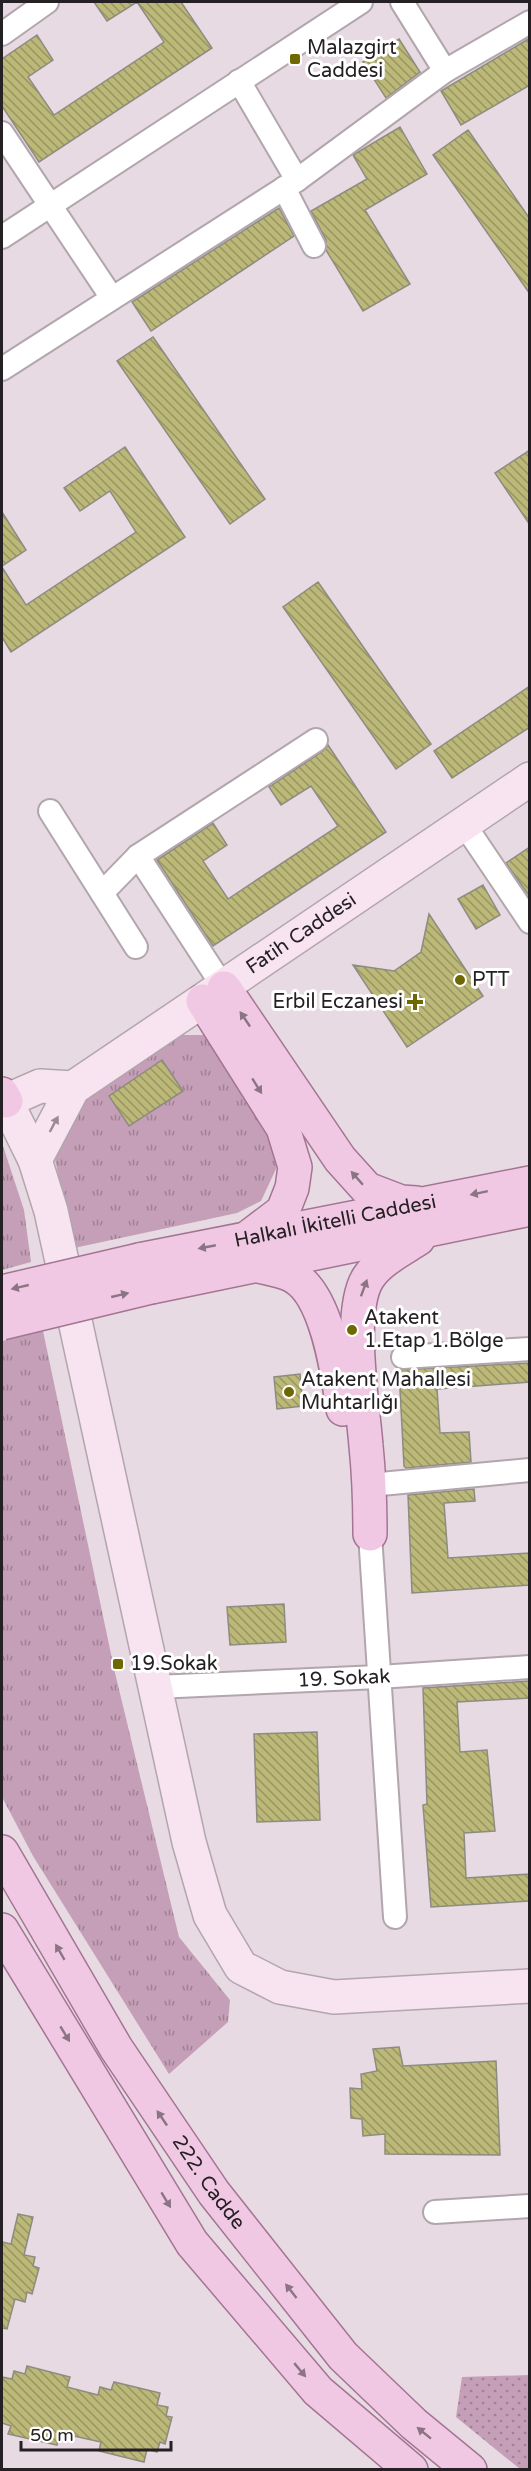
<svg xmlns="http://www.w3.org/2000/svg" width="531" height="2471" font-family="'Varela Round',sans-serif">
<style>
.grass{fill:url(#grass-tufts)}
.park{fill:url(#park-dots)}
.building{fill:url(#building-back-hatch);stroke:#8d8c81;stroke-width:1.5}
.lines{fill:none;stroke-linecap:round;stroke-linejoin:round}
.street-casing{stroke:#b2a6ad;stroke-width:26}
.secondary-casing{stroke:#b2a6ad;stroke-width:36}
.primary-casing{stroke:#a37593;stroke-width:36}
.street{stroke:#fff;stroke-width:22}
.secondary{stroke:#f8e3f1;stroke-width:33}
.primary{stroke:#f1c8e3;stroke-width:33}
.primary-bridge-casing{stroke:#a37593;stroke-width:36;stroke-linecap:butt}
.primary-bridge{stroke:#f1c8e3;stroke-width:33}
.oneway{fill:#8b7483}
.oneway2{fill:#998b94}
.poi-dot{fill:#6f6800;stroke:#fff;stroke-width:2}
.labels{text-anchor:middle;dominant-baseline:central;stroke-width:6;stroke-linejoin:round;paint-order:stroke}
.poi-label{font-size:20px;fill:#252023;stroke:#fff;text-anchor:start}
.street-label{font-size:20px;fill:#252023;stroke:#fff}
</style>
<defs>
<pattern id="grass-tufts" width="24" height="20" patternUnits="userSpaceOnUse" patternTransform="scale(1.5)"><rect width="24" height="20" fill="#c59fb7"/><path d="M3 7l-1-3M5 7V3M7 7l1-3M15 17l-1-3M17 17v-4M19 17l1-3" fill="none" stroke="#a08194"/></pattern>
<pattern id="park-dots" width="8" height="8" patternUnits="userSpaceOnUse" patternTransform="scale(1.5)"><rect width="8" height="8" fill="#c59fb7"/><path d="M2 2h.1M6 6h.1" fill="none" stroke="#a08194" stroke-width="1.8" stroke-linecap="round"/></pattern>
<pattern id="building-back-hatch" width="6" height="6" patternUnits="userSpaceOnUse" patternTransform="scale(1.5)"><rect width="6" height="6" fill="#bcb878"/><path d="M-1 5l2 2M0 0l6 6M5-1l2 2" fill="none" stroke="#999562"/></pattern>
</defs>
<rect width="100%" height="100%" fill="#e7dae2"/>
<path class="grass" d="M 180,1035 L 211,1035 L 278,1146 L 276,1169 L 261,1201 L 237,1213 L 74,1248 L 54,1155 L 76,1102 Z
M 2,1143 L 24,1210 L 31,1262 L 2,1270 Z
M 43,1331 L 115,1673 L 179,1937 L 230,2000 L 228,2022 L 169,2074 L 33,1856 L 2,1797 L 2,1341 Z"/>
<path class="park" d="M 529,2375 L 529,2469 L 520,2469 L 456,2417 L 462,2377 Z"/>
<path class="building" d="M 94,2 L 137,2 L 107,21 Z
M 137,2 L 181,2 L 212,48 L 39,162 L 2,106 L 2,59 L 37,35 L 53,60 L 28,77 L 54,115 L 164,42 Z
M 530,38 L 530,85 L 461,125 L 441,91 Z
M 399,39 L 420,72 L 386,98 L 363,62 Z
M 400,127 L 427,174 L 365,210 L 410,284 L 363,311 L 326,250 L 326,240 L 311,211 L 367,179 L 353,155 Z
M 468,130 L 530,219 L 530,294 L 433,155 Z
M 279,208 L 294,236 L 151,331 L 132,302 Z
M 153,337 L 265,499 L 230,524 L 117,361 Z
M 125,447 L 185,537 L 11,652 L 2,637 L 2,567 L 26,605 L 136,532 L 110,491 L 80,511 L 64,488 Z
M 530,450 L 530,525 L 495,473 Z
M 2,512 L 26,550 L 2,566 Z
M 318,582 L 431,744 L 396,769 L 283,607 Z
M 530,686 L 530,727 L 452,778 L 434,751 Z
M 328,745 L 386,832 L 213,946 L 157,860 L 213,823 L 227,845 L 203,861 L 228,899 L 338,826 L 311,786 L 281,805 L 269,787 L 323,751 Z
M 530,847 L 530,897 L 506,863 Z
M 483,885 L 500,915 L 476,929 L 458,899 Z
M 429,914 L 483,996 L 407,1047 L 353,965 L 394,971 L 421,952 Z
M 162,1060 L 183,1091 L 129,1126 L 109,1096 Z
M 530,1363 L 530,1382 L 437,1389 L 440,1433 L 469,1432 L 471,1462 L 406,1468 L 404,1466 L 399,1370 Z
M 300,1374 L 303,1406 L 277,1409 L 274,1377 Z
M 474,1489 L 475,1501 L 444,1503 L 448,1558 L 530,1553 L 530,1585 L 412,1593 L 408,1495 Z
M 284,1604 L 286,1642 L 230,1645 L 227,1607 Z
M 530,1681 L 530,1698 L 457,1702 L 460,1752 L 487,1750 L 495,1831 L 464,1833 L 466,1878 L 530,1874 L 530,1901 L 431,1907 L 423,1805 L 427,1804 L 423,1688 Z
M 317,1732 L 320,1820 L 257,1822 L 254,1734 Z
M 399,2047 L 403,2066 L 496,2061 L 500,2155 L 385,2154 L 385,2134 L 363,2136 L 362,2119 L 351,2118 L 350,2088 L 362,2089 L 361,2074 L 377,2071 L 373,2049 Z
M 18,2214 L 33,2217 L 24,2255 L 35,2257 L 33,2266 L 39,2268 L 32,2294 L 27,2292 L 25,2302 L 15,2299 L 7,2329 L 2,2328 L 2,2242 L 11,2244 Z
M 27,2366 L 70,2377 L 67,2387 L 98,2395 L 100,2387 L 111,2390 L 114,2382 L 160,2393 L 157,2405 L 168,2407 L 166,2416 L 172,2417 L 165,2444 L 160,2442 L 157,2452 L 147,2449 L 144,2462 L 99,2451 L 101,2442 L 60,2433 L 57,2445 L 8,2434 L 11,2426 L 2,2423 L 2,2377 L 12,2379 L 14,2371 L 25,2374 Z"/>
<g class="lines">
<g class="street-casing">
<g id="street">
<path d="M 402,2 L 445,71"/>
<path d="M 2,34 L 47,2"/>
<path d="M 239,81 L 297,180"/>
<path d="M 2,133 L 112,298"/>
<path d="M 284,188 L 314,246"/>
<path d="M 2,237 L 361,2"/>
<path d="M 2,369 L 297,180 L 445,71 L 530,22"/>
<path d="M 50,811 L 136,947"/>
<path d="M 464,824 L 530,922"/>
<path d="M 138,856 L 224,988"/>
<path d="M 102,893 L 138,856 L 316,740"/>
<path d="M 403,1357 L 530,1349"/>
<path d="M 370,1485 L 530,1470"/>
<path d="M 370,1534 L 395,1917"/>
<path id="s1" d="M 156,1687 L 379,1677 L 530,1667"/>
<path d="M 435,2212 L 530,2206"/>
</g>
</g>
<g class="secondary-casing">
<g id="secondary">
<path d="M 73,1088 L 40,1086 L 6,1101 L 35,1160 L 51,1211 L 189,1842 L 210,1915 L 241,1967 L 280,1987 L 334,1997 L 530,1986"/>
<path id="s2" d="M 35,1160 L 73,1088 L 530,779"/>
</g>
</g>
<g class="primary-casing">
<g id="primary">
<path d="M 224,988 L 340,1159 L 367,1189 L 401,1202 L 416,1203"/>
<path d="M 203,1001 L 283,1128 L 295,1167 L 292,1188 L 283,1211 L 250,1236"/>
<path d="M 2,1094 L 6,1101"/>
<path id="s3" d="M 139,1260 L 530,1183"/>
<path d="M 255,1265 C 266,1268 280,1270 291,1275 C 327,1292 338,1374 343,1409"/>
<path d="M 151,1287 L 530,1209"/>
<path d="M 370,1534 C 370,1504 369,1475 366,1446 C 363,1406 347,1311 368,1278 C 379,1261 401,1250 418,1239"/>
<path id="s4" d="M 2,1852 L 116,2048 L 214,2193 L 343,2356 L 414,2424 L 470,2470"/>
<path d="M 2,1930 L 192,2243 L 318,2391 L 411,2470"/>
</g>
</g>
<use href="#street" class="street"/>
<use href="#secondary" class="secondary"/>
<use href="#primary" class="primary"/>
<g class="primary-bridge-casing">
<path id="primary-bridge" d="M 2,1292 L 139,1260
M 2,1323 L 151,1287"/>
</g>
<use href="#primary-bridge" class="primary-bridge"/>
</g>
<defs><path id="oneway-solid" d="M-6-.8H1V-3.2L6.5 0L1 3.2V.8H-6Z" transform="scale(1.5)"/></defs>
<g class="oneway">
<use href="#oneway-solid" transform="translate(245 1019) rotate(-124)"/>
<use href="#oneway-solid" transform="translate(257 1086) rotate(58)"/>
<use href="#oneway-solid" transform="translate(357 1178) rotate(-131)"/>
<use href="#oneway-solid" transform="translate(479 1193) rotate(168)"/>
<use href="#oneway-solid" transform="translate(207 1247) rotate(169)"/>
<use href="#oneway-solid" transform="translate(20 1287) rotate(167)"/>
<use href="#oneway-solid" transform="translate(364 1288) rotate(-70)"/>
<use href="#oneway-solid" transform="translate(120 1295) rotate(-13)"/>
<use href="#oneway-solid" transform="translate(60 1952) rotate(-120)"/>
<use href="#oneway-solid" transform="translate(65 2034) rotate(59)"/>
<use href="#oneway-solid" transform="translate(162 2118) rotate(-124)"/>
<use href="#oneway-solid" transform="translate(166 2200) rotate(59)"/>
<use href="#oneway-solid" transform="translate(291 2291) rotate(-128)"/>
<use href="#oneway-solid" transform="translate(300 2370) rotate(50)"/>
<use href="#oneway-solid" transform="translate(424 2433) rotate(-141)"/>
</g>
<use class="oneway2" href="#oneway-solid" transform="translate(54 1124) rotate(-62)"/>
<g class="poi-dot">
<rect x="289" y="53" width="12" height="12" rx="3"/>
<circle cx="460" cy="980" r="6"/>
<path d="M412 993h6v6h6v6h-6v6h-6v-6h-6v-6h6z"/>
<circle cx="352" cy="1330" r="6"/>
<circle cx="289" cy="1392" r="6"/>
<rect x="112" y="1658" width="12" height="12" rx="3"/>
</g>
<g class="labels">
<g class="poi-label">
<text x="307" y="48">Malazgirt<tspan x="307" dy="23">Caddesi</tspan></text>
<text x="472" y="980">PTT</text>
<text x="403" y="1002" text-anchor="end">Erbil Eczanesi</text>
<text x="364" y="1318">Atakent<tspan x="364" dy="23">1.Etap 1.Bölge</tspan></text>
<text x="301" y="1380">Atakent Mahallesi<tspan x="301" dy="23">Muhtarlığı</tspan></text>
<text x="130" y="1664">19.Sokak</text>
</g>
<g class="street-label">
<text stroke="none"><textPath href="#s2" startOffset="357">Fatih Caddesi</textPath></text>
<text stroke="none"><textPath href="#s3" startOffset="200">Halkalı İkitelli Caddesi</textPath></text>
<text stroke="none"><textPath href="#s1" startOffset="188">19. Sokak</textPath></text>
<text stroke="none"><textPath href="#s4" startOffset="390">222. Cadde</textPath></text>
</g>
</g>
<rect width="531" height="2471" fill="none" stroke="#252023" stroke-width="6"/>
<path d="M21 2441v9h150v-9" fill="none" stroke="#252023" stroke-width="3"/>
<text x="30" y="2441" font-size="18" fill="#252023" stroke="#ffffff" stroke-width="4.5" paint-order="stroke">50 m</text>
</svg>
